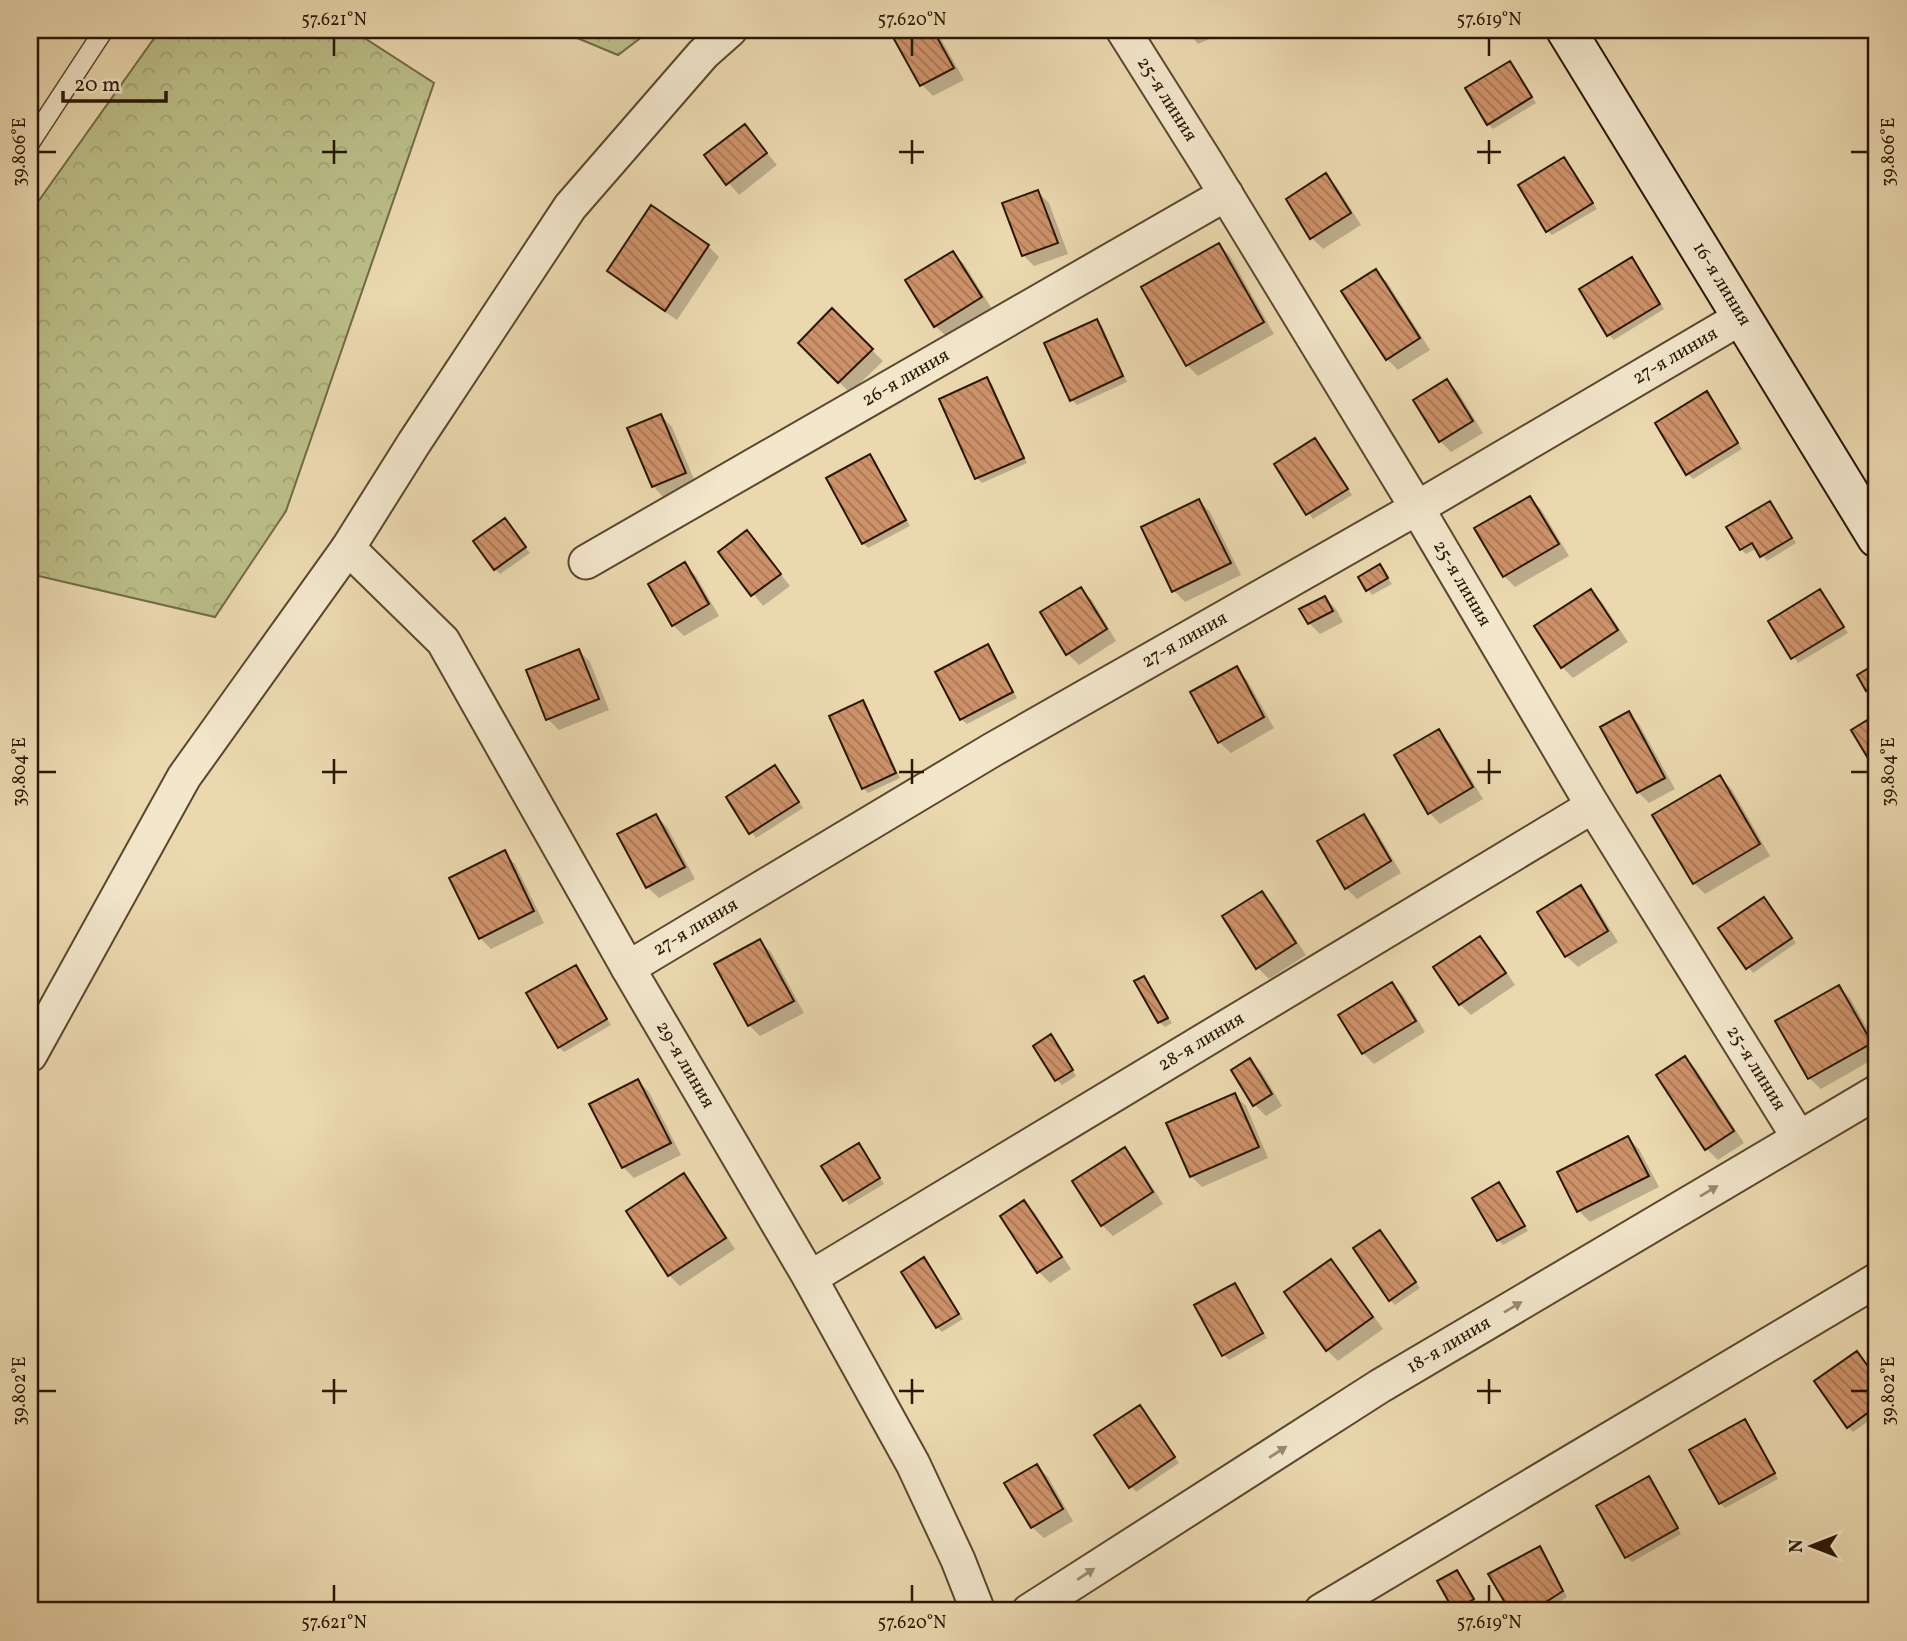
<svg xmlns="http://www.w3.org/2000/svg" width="1907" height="1641" font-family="Vollkorn,serif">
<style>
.forest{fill:url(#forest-crowns);stroke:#726a45;stroke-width:2}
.shadow{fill:#0003}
.building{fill:url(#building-back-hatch);stroke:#291702;stroke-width:2}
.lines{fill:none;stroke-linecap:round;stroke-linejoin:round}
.lane-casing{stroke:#5a472d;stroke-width:21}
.street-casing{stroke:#5a472d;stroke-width:37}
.secondary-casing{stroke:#291702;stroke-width:42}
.lane{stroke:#f2e6cb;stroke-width:18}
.street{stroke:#f2e6cb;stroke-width:33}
.secondary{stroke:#f2e6cb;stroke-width:38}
.oneway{fill:#988971}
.ticks{fill:none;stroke:#291702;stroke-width:2.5}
.labels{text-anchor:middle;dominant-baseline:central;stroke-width:5;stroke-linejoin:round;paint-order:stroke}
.street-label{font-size:19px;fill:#291702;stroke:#f2e6cb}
.neatline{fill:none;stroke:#291702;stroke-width:2.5}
.ticks-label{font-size:18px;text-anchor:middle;fill:#291702}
</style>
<defs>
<pattern id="forest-crowns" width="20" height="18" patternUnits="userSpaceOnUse" patternTransform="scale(1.75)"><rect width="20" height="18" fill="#bbbe88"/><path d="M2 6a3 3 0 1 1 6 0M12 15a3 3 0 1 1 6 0" fill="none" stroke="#a1a374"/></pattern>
<pattern id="building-back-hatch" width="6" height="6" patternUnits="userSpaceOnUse" patternTransform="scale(1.75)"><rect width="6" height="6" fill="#ce926a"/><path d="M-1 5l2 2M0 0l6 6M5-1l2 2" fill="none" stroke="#a77655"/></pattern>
</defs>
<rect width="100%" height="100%" fill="#ebd8af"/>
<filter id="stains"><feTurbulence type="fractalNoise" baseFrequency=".00286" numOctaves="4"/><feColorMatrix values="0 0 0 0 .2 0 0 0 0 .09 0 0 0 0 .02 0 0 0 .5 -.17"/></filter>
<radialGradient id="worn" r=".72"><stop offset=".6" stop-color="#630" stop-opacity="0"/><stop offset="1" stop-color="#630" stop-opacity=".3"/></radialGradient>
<path class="forest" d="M 160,30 L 352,30 L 434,83 L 286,511 L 215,617 L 30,574 L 30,213 Z
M 558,30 L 651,30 L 618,55 Z"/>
<path class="shadow" d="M 891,30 L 936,30 L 964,80 L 933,96 L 922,85 Z
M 1186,30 L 1230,30 L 1198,44 Z
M 1429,30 L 1440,30 L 1433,34 Z
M 1510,63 L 1536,103 L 1493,129 L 1488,124 Z
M 745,126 L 777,165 L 739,195 L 706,156 Z
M 1564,159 L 1597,209 L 1552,235 L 1547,230 Z
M 1326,176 L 1337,187 L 1361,225 L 1323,249 L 1312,238 Z
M 1038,192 L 1049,203 L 1068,254 L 1034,266 L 1023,255 Z
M 1219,245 L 1230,256 L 1274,334 L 1198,376 L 1187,365 Z
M 708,246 L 719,257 L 677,320 L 620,282 L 609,271 Z
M 953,253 L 964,264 L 992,309 L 947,337 L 935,326 Z
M 1632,259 L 1664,309 L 1614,340 L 1609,335 Z
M 1375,271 L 1387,282 L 1430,350 L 1398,370 L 1387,359 Z
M 832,311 L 883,361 L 850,393 L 800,343 Z
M 1096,321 L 1102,326 L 1127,382 L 1077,405 L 1072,400 Z
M 987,379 L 992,384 L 1027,463 L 982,483 L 977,478 Z
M 1447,381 L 1458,392 L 1483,433 L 1451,452 L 1440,441 L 1415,401 Z
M 1707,394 L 1742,449 L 1693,479 L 1688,474 Z
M 661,416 L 672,427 L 696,484 L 664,498 L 653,486 Z
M 1315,440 L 1352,495 L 1313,519 L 1277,465 Z
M 870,456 L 875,461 L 910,526 L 868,548 L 863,543 L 828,478 Z
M 1530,498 L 1541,509 L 1569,556 L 1515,587 L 1504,576 Z
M 1199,501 L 1210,512 L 1241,575 L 1185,602 L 1174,591 Z
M 1770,503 L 1796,543 L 1767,561 L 1757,548 L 1746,554 L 1741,549 Z
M 509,525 L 530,553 L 500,574 L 495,569 Z
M 747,532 L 790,586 L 763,606 L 720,552 Z
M 685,565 L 696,576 L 719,616 L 684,636 L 673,625 Z
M 1379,566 L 1392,584 L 1372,595 L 1360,578 Z
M 1080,589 L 1092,600 L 1116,641 L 1079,665 L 1068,654 Z
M 1591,591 L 1602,602 L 1628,642 L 1573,678 L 1562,667 Z
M 1820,591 L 1848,633 L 1798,663 L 1770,621 Z
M 1325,598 L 1336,609 L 1343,622 L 1320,634 L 1309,623 Z
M 987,646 L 993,651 L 1017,698 L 967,724 L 961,719 L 937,673 Z
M 579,651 L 590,662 L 609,710 L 559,730 L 548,719 Z
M 1877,665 L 1877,692 L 1872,695 L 1859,676 Z
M 1236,669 L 1247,680 L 1274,728 L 1231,753 L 1219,742 Z
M 863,703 L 868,708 L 900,778 L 868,793 L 863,788 Z
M 1628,713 L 1639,724 L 1675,789 L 1649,803 L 1638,792 Z
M 1438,731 L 1449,742 L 1483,799 L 1440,824 L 1429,812 Z
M 775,767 L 803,808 L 756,838 L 728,797 Z
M 1719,777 L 1731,788 L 1770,856 L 1705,894 L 1694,883 Z
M 656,816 L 667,827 L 695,879 L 659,898 L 647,887 Z
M 1363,816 L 1374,827 L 1401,873 L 1357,899 L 1346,888 Z
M 504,853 L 515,864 L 544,923 L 491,949 L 480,938 Z
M 1580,887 L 1591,898 L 1618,942 L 1578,967 L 1566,956 L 1540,912 Z
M 1262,893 L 1273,904 L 1306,955 L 1269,979 L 1258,968 Z
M 1768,904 L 1796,943 L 1753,973 L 1720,929 Z
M 1480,938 L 1491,949 L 1515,985 L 1471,1015 L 1460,1004 Z
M 759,941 L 771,952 L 804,1013 L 760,1036 L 749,1025 Z
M 575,967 L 611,1025 L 564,1052 L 559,1047 Z
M 1143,978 L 1172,1023 L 1165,1027 L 1159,1022 Z
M 1392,984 L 1403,995 L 1425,1032 L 1374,1064 L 1363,1053 Z
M 1839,987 L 1850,998 L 1877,1046 L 1877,1057 L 1821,1089 L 1809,1078 Z
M 1055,1042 L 1076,1076 L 1062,1085 L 1057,1080 Z
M 1685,1058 L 1696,1069 L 1744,1143 L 1718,1160 L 1707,1149 Z
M 1250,1060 L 1261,1071 L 1282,1106 L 1266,1116 L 1255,1105 Z
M 638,1081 L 649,1092 L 681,1155 L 634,1178 L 623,1167 Z
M 1234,1095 L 1246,1106 L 1268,1158 L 1202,1187 L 1191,1176 Z
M 1628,1138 L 1639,1149 L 1659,1187 L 1590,1222 L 1579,1211 Z
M 859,1145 L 884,1184 L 849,1205 L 824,1167 Z
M 1124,1149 L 1135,1160 L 1163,1204 L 1113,1236 L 1102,1225 Z
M 683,1176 L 694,1187 L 735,1249 L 680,1286 L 669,1275 Z
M 1499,1184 L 1528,1231 L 1503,1245 L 1498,1240 Z
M 1024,1202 L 1035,1213 L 1071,1269 L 1050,1283 L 1039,1272 L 1002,1216 Z
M 1385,1237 L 1420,1288 L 1395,1305 L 1390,1300 Z
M 1330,1261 L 1342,1272 L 1383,1329 L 1338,1361 L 1327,1350 Z
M 928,1265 L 963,1319 L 942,1332 L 937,1327 Z
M 1235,1285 L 1267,1338 L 1229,1360 L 1224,1355 Z
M 1862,1358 L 1877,1380 L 1877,1415 L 1853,1432 L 1848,1427 Z
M 1144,1412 L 1179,1463 L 1136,1492 L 1131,1486 Z
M 1745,1422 L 1750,1427 L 1778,1479 L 1725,1508 L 1720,1503 Z
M 1037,1466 L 1048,1477 L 1073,1521 L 1044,1538 L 1032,1527 L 1007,1484 Z
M 1648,1479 L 1681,1534 L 1632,1562 L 1626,1557 Z
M 1540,1549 L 1545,1554 L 1567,1597 L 1545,1611 L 1512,1611 L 1491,1575 Z
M 1457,1572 L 1478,1605 L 1467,1611 L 1456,1610 Z"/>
<path class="building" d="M 889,30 L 933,30 L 954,68 L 920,86 Z
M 1510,61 L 1532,97 L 1487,125 L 1465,88 Z
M 745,124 L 767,153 L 726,185 L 704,155 Z
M 1564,157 L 1593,203 L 1546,232 L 1518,185 Z
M 1326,173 L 1351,213 L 1310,239 L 1286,199 Z
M 1038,190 L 1058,243 L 1022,256 L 1002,203 Z
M 651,205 L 709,245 L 665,311 L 607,271 Z
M 1219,243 L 1264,322 L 1186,366 L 1141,287 Z
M 953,251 L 982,297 L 934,327 L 905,280 Z
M 1632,257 L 1660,304 L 1607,336 L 1579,289 Z
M 1376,269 L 1420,338 L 1386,360 L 1341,291 Z
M 832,308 L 873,349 L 838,383 L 798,343 Z
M 1097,319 L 1123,376 L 1070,401 L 1044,343 Z
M 987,377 L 1024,458 L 975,479 L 939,399 Z
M 1447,379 L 1473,421 L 1439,442 L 1413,400 Z
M 1707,391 L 1738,443 L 1686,475 L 1655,423 Z
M 661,414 L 686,473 L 652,487 L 627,428 Z
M 1315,438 L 1348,489 L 1306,515 L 1274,464 Z
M 870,454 L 906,520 L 862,544 L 826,478 Z
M 1530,496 L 1559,544 L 1503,577 L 1474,528 Z
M 1199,499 L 1231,563 L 1172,592 L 1141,527 Z
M 1770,501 L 1792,538 L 1760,557 L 1752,543 L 1740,550 L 1726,527 Z
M 505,518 L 526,547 L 494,570 L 473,541 Z
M 747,530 L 781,574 L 751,596 L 718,552 Z
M 685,562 L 709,604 L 672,626 L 648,584 Z
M 1380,564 L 1388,578 L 1366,591 L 1358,577 Z
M 1081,587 L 1107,629 L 1066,655 L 1040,612 Z
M 1591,589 L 1618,630 L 1561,668 L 1534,626 Z
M 1820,589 L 1844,627 L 1791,659 L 1768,621 Z
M 1325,596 L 1333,611 L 1308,624 L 1299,609 Z
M 988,644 L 1013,692 L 960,720 L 935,672 Z
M 579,649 L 599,699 L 546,720 L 526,670 Z
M 1877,663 L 1877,684 L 1866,691 L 1857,675 Z
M 1237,666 L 1264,717 L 1218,743 L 1190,692 Z
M 863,700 L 896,773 L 862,789 L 829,716 Z
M 1629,711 L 1665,778 L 1637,793 L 1600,727 Z
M 1877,714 L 1877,769 L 1875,770 L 1851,730 Z
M 1439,729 L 1473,787 L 1428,814 L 1394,755 Z
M 775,765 L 799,802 L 749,834 L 726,797 Z
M 1720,775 L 1760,844 L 1693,884 L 1652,815 Z
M 656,814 L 685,867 L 646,888 L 617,834 Z
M 1364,814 L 1391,861 L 1345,889 L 1317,841 Z
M 505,850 L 534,911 L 479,939 L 449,878 Z
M 1581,885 L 1608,931 L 1565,957 L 1537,912 Z
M 1262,891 L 1296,943 L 1256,969 L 1222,916 Z
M 1764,897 L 1792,938 L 1746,969 L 1718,928 Z
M 1480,936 L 1506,973 L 1459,1005 L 1433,967 Z
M 760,939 L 794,1001 L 748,1026 L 714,964 Z
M 576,965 L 607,1019 L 558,1048 L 526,993 Z
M 1144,976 L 1168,1018 L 1158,1023 L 1134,981 Z
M 1392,982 L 1416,1021 L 1362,1054 L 1338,1015 Z
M 1839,985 L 1872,1043 L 1808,1079 L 1775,1021 Z
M 1051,1034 L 1073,1070 L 1055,1081 L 1033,1046 Z
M 1685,1056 L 1734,1131 L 1705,1150 L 1656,1075 Z
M 1250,1058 L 1272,1094 L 1253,1106 L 1231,1070 Z
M 638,1079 L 671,1143 L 622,1168 L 589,1104 Z
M 1235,1093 L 1259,1147 L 1190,1177 L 1166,1123 Z
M 1628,1136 L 1649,1176 L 1577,1212 L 1557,1172 Z
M 859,1143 L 880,1178 L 843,1201 L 821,1166 Z
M 1125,1147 L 1153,1192 L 1101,1226 L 1072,1181 Z
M 684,1173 L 726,1238 L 668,1276 L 626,1211 Z
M 1499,1182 L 1525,1226 L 1497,1241 L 1472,1198 Z
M 1024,1200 L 1062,1257 L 1037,1273 L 1000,1216 Z
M 1380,1230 L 1416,1282 L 1389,1301 L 1353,1248 Z
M 924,1257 L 959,1314 L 936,1328 L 901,1272 Z
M 1331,1259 L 1373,1317 L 1326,1351 L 1284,1292 Z
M 1235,1283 L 1263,1333 L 1222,1356 L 1194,1305 Z
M 1857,1351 L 1877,1379 L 1877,1406 L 1847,1428 L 1814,1381 Z
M 1140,1405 L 1175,1457 L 1129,1488 L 1094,1435 Z
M 1745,1419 L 1775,1473 L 1719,1504 L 1689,1450 Z
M 1037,1464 L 1063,1509 L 1031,1528 L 1004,1483 Z
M 1649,1476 L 1678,1528 L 1625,1558 L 1596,1506 Z
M 1540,1546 L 1563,1591 L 1532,1611 L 1510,1611 L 1488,1574 Z
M 1457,1570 L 1474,1599 L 1454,1611 L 1437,1581 Z"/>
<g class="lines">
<g class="lane-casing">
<path id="lane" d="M 30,143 L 104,30"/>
</g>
<g class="street-casing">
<g id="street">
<path id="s1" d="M 1123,30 L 1208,165 L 1417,508 L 1593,806 L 1799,1138"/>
<path id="s2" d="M 348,548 L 443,641 L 628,968 L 810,1278 L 913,1464 L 958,1560 L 978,1611"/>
<path id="s3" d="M 586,562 L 1226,194"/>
<path id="s4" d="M 628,968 L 992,750 L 1417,508 L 1742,317"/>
<path d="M 30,1055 L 184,777 L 348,548 L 414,443 L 570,207 L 703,54 L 730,30"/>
<path id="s5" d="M 810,1278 L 1593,806"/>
<path id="s6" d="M 1029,1611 L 1380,1386 L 1877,1092"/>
<path d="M 1321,1611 L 1877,1280"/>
</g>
</g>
<g class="secondary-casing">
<g id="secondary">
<path id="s7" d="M 1566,30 L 1877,538"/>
</g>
</g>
<use href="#lane" class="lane"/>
<use href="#street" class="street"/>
<use href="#secondary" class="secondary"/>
</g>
<defs><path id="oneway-solid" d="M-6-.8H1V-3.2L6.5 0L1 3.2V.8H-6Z" transform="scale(1.75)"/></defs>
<g class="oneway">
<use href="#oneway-solid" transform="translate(1709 1191) rotate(-31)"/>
<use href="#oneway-solid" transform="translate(1513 1307) rotate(-31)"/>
<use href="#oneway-solid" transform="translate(1278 1452) rotate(-33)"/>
<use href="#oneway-solid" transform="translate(1086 1574) rotate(-33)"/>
</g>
<path class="ticks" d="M 334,38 L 334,56M 912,38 L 912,56M 1489,38 L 1489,56M 334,140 L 334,164M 912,140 L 912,164M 1489,140 L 1489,164M 38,152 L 56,152M 322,152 L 347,152M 899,152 L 924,152M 1477,152 L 1501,152M 1851,152 L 1868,152M 334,759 L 334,784M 912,759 L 912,784M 1489,759 L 1489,784M 38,772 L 56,772M 322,772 L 347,772M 899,772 L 924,772M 1477,772 L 1501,772M 1851,772 L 1868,772M 334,1379 L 334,1404M 912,1379 L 912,1404M 1489,1379 L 1489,1404M 38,1391 L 56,1391M 322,1391 L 347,1391M 899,1391 L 924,1391M 1477,1391 L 1501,1391M 1851,1391 L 1868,1391M 334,1585 L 334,1602M 912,1585 L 912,1602M 1489,1585 L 1489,1602"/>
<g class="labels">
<g class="street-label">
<text stroke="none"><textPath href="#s1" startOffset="82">25-я линия</textPath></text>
<text stroke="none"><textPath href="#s7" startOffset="298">16-я линия</textPath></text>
<text stroke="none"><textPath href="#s4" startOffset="1213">27-я линия</textPath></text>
<text stroke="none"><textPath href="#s3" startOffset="369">26-я линия</textPath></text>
<text stroke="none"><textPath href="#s1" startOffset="649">25-я линия</textPath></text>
<text stroke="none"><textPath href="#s4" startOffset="646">27-я линия</textPath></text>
<text stroke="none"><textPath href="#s4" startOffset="79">27-я линия</textPath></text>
<text stroke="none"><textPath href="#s5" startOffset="457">28-я линия</textPath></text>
<text stroke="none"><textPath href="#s2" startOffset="621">29-я линия</textPath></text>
<text stroke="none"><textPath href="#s1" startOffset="1216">25-я линия</textPath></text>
<text stroke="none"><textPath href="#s6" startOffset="497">18-я линия</textPath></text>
</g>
</g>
<rect width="1907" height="1641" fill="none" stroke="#ebd8af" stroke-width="77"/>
<g transform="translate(1812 1546) rotate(270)" stroke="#f2e6cb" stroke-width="5" paint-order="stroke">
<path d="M0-5L12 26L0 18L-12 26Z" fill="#291702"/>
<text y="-10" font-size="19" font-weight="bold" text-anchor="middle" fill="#291702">N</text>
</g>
<path d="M63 91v10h103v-10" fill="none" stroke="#291702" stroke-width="3.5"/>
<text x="74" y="91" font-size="21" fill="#291702" stroke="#f2e6cb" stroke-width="5" paint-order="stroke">20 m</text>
<rect x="38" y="38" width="1830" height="1564" class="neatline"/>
<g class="ticks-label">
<text x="334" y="25">57.621°N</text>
<text x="912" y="25">57.620°N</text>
<text x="1489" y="25">57.619°N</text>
<text transform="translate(1888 152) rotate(-90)" y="6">39.806°E</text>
<text transform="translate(19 152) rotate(-90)" y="6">39.806°E</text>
<text transform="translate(1888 772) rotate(-90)" y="6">39.804°E</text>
<text transform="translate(19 772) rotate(-90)" y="6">39.804°E</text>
<text transform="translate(1888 1391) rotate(-90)" y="6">39.802°E</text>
<text transform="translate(19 1391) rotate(-90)" y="6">39.802°E</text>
<text x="334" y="1628">57.621°N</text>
<text x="912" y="1628">57.620°N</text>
<text x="1489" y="1628">57.619°N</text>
</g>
<rect width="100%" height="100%" filter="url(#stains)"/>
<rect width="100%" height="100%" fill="url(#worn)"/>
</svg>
